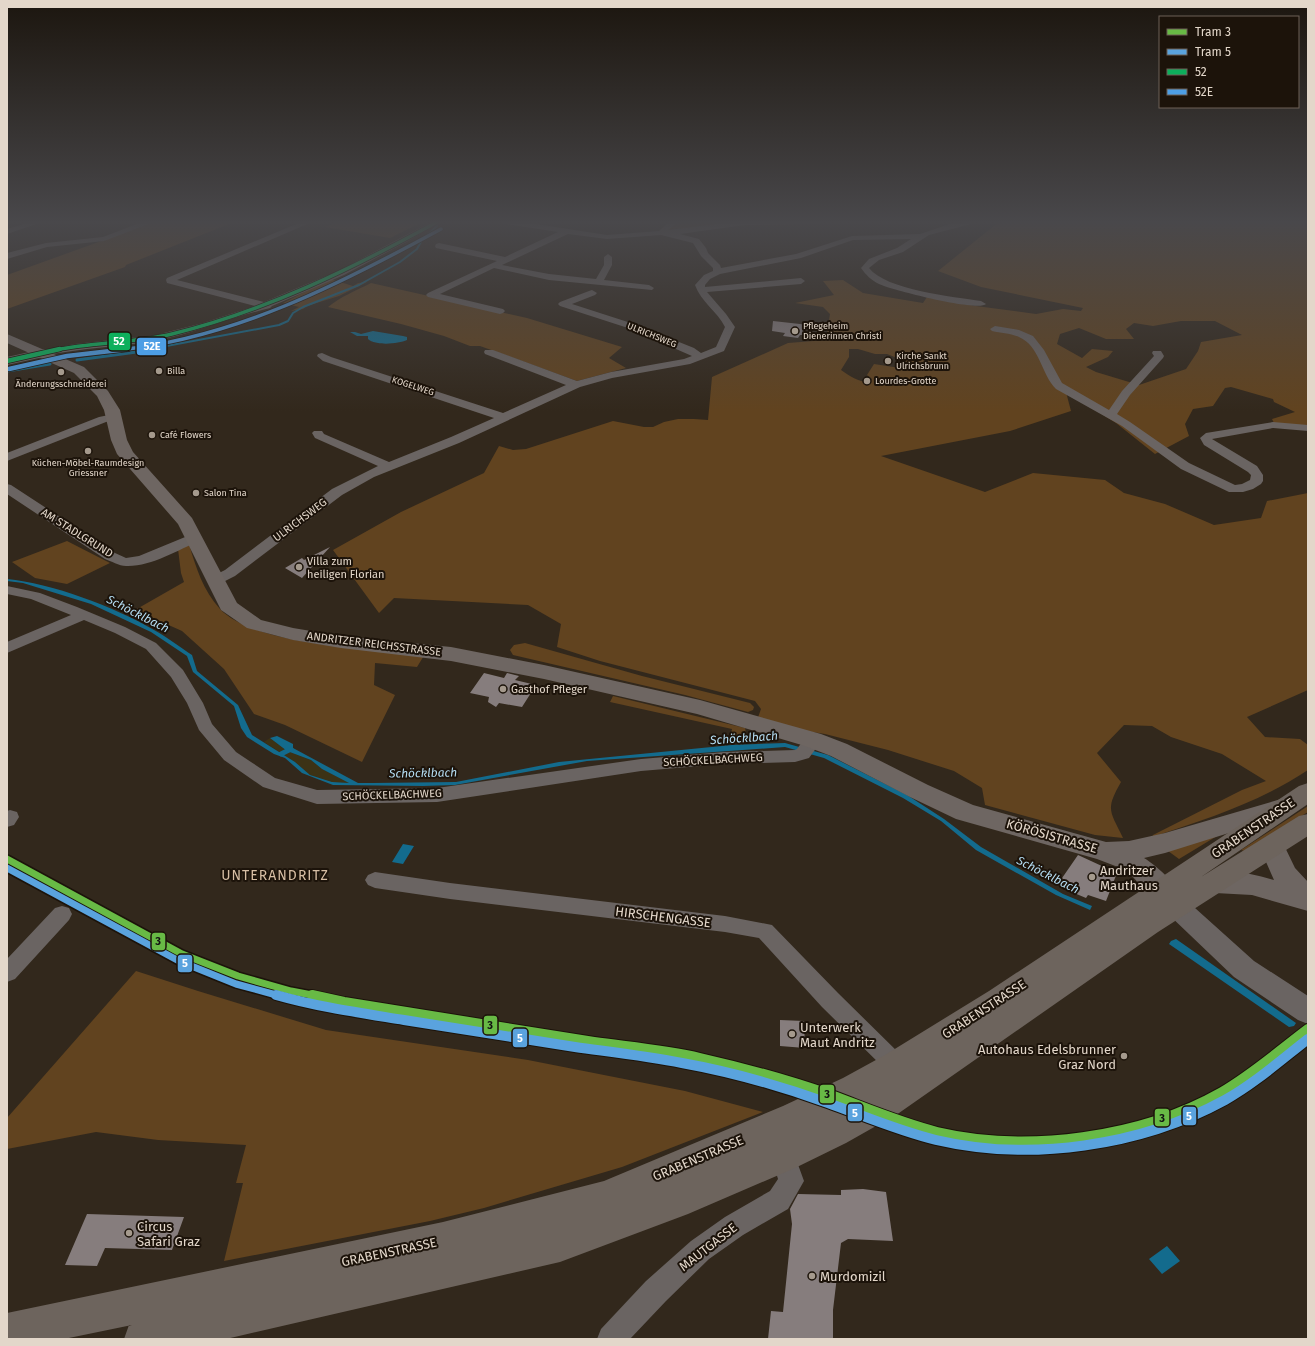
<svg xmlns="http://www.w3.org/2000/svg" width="1315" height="1346" font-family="'Fira Sans',sans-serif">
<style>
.green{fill:#61431f;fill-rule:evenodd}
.sand{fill:#3c3215}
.water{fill:#136b8d}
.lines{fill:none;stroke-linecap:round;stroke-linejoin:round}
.stream-far2{stroke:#136b8d;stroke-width:2}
.stream-far1{stroke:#136b8d;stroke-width:3}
.stream{stroke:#136b8d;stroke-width:5}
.building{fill:#867d7d}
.minor{fill:#6a6462;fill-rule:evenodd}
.tertiary{fill:#6a6462;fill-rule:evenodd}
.secondary{fill:#6e6662;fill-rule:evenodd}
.primary{fill:#6d645d;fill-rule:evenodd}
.bus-1-far1-casing{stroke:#1c130a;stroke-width:5}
.bus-1-casing{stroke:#1c130a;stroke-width:6}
.bus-2-far1-casing{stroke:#1c130a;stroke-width:5}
.bus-2-casing{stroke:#1c130a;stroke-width:6}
.bus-1-far1{stroke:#0daf5c;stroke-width:3.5}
.bus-1{stroke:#0daf5c;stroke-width:4.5}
.bus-2-far1{stroke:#4d9ee5;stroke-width:3.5}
.bus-2{stroke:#4d9ee5;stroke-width:4.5}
.tram-1-far1-casing{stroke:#1c130a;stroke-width:10}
.tram-1-casing{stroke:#1c130a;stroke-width:12}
.tram-2-far1-casing{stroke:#1c130a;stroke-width:10}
.tram-2-casing{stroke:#1c130a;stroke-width:12}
.tram-1-far1{stroke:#68ba45;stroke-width:7}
.tram-1{stroke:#68ba45;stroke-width:10}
.tram-2-far1{stroke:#5aa3de;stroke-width:7}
.tram-2{stroke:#5aa3de;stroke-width:10}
.poi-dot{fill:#a59a8d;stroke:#1c130a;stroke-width:1.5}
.labels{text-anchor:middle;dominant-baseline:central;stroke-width:4;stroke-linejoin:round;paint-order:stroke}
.far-poi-label{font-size:9px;fill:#e3d7ca;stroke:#1c130a;text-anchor:start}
.far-street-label{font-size:9px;fill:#e3d7ca;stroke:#1c130a}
.street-label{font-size:11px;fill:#e3d7ca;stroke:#1c130a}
.poi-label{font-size:11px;fill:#e3d7ca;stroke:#1c130a;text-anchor:start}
.water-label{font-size:12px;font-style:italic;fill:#b4ddf3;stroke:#1c130a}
.near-street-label{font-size:13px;fill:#e3d7ca;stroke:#1c130a}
.near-poi-label{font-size:13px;fill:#e3d7ca;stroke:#1c130a;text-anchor:start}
.near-neighbourhood-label{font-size:14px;letter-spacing:1px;fill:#d7bea4;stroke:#1c130a}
.line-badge{stroke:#1c130a;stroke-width:1.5}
.badge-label{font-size:11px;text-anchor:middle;font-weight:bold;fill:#fff}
.pale-badge-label{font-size:11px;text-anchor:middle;font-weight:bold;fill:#111}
</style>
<rect width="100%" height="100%" fill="#32281c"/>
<path class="green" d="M 154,222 L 234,222 L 126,265 L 125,267 L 7,309 L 7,275 Z
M 337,222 L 416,222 L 420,223 L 390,238 L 325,227 Z
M 674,222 L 834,222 L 756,223 L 686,231 L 663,230 Z
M 1007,222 L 1308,222 L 1308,427 L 1274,423 L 1272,419 L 1295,412 L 1274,402 L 1273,399 L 1231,387 L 1225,388 L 1213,406 L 1193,409 L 1185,424 L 1189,436 L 1155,454 L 1116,423 L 1066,392 L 1071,411 L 1010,431 L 881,456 L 985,492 L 1033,473 L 1105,480 L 1124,493 L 1165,504 L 1214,525 L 1261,518 L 1267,501 L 1308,493 L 1308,690 L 1247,717 L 1265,737 L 1300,739 L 1308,745 L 1308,770 C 1258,803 1209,818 1152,837 L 1153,835 L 1242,790 L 1266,781 L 1222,754 L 1171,737 L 1152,726 L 1124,725 L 1097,753 L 1121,782 C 1105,810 1110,811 1123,838 L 1095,835 L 985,805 L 982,788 L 954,771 L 888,750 L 825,734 L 756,723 L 761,709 L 755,701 L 600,661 L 557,647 L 561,624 L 528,605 L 394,598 L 379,613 L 333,550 L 401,512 L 484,473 L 499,446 L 513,450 L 526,449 L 613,421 L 644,427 L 653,427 L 664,422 L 678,419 L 694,419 L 708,420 L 712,377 L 788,343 L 826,340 L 830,314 L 823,307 L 795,303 L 834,295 L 823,281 L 843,280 L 863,293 L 923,303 L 927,297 L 976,306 L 1036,314 L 1063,309 L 1081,311 L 1083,308 L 981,287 L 938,271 L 995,225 ZM 1181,321 L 1215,321 L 1242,335 L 1201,342 L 1198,351 L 1186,369 L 1139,385 L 1096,372 L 1086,367 L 1108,357 L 1113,351 L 1092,349 L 1082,358 L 1057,344 L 1060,334 L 1079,328 L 1106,339 L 1134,339 L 1126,329 L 1134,323 L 1153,326 ZM 849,349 L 858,349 L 875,354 L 887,354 L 907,362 L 900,368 L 874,364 L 867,375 L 872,379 L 869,382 C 858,382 850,376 841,370 L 849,357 Z
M 330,279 L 353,286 L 358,283 L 367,282 L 339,296 L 307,306 L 303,309 L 291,311 L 299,307 L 283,303 Z
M 371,283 L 527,318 L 622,347 L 609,358 L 626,368 L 577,381 L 480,346 L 470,346 L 444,336 L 401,324 L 328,307 C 340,297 357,290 371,283 Z
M 67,541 L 110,563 L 67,584 L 35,578 L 12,562 Z
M 189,544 C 196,568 203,590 220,609 C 255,646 374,649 425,654 L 417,667 L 375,663 L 374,685 L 395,695 L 362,762 L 285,725 L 254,714 L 224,669 L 182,631 L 135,610 L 184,582 L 181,573 L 178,549 Z
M 525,643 L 642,676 L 750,703 L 754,707 L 753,710 L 748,712 L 685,695 L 513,655 L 510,650 L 514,645 Z
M 613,696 L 745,728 L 746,733 L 739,735 L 737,741 L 729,743 L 732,729 L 610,702 Z
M 1308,806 L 1308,812 L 1245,851 L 1241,850 Z
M 1222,833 L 1179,859 L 1164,848 Z
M 7,857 L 14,861 L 130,922 L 118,933 L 7,871 Z
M 136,971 L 198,991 L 326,1030 L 528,1060 L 685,1091 L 763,1112 L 622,1167 L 484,1208 L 430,1221 L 224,1261 L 243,1183 L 236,1183 L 246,1145 L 158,1140 L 96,1132 L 7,1149 L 7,1118 Z"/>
<path class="sand" d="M 270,738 L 287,751 L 311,760 L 322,769 L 350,783 L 332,782 L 310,775 L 295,762 L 264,742 Z"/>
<path class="water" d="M 373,331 L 403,336 L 407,337 L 407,340 C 398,344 376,346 368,339 L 368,336 L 357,336 L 350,332 L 355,332 L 361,334 Z
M 7,579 C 51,583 115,607 154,630 C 167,637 180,647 192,655 L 197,671 L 238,705 L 252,735 L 295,762 L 310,775 L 332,782 L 349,783 L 322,769 L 311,760 L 287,751 L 270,738 L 277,736 L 293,744 L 293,748 L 358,783 L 372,783 L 456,782 L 559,762 L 732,745 L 785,743 L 828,755 L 907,795 L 944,819 L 981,847 L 1063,894 L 1092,906 L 1090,910 L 1056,895 L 976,850 L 941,821 L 903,798 L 824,758 L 785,747 L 587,761 L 455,785 L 423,786 L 333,785 L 302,773 L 285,758 L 274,754 L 247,737 L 241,728 L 234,706 L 193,672 L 187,656 L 151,632 L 91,604 L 23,583 L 7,581 Z
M 403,844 L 414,846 L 403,864 L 392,862 Z
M 1176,939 L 1296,1023 L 1294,1026 L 1289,1027 L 1169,944 L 1171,941 Z
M 1167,1246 L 1180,1261 L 1162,1274 L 1149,1259 Z"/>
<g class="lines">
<path class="stream-far2" d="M 161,347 L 279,325 L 288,321 L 293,313 L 303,307 L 359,285 L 400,262 L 417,249 L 422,240 L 437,226"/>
<path class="stream-far1" d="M 77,360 L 144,351
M 7,371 L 50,364"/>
<path class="stream" d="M 281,754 L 291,749"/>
</g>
<path class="building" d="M 773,321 L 800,324 L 808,325 L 803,335 L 800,335 L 798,338 L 783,336 L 785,333 L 772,331 Z
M 330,547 L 302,578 L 285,568 L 302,558 L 304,560 Z
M 484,673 L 504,678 L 507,673 L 519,676 L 515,680 L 536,685 L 522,707 L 499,703 L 496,707 L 488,702 L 489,697 L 470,693 Z
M 1078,855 L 1117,873 L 1106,901 L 1088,895 L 1086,898 L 1067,890 L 1069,884 L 1060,881 Z
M 780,1020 L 804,1021 L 805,1048 L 780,1046 Z
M 863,1189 L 886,1192 L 893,1241 L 848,1239 L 841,1243 L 833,1310 L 833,1339 L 768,1339 L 771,1311 L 783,1312 L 792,1224 L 790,1209 L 798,1194 L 841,1195 L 841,1190 Z
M 87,1214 L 184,1217 L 172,1250 L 105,1248 L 97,1266 L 65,1265 Z"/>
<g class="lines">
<path class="minor" d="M 30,222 L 42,222 L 7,234 L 7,229 Z
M 142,222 L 154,222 L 104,241 L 47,247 L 7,259 L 7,253 L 46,243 L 103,237 Z
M 301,222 L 312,222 L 177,280 L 264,302 L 338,271 L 431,222 L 441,222 L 408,241 L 344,275 L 272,306 L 270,308 C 232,317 195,333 155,341 C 118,347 80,348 43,356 L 38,353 L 43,350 L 75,344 L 156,335 L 203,323 L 255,306 L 167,283 L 166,280 L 167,278 Z
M 502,222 L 523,222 L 607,235 L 659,231 L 669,222 L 678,222 L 668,230 L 734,222 L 821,222 L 817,224 L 745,225 L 680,234 L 699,239 L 706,248 L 708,253 L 720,265 L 721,268 L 796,254 L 852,236 L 920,234 L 950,224 L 972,222 L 971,224 L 929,235 L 903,252 L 879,260 L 869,268 C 886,290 954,297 981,301 L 986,304 C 978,312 892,290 879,284 C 871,280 866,275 861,268 L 869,259 L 897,248 L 911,239 L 853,240 L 801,258 L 720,274 L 710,279 L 705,285 L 705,287 L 801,278 L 805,281 L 801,284 L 707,292 L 726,314 L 735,327 L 724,351 L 690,364 L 612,378 L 580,387 L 459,443 L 374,477 L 342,495 L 235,576 C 227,580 220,585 211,583 L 209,580 L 211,577 L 225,570 L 332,489 L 378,466 L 315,438 L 312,433 L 314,431 L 322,431 L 324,434 L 389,462 L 451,437 L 494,418 L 323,361 L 317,356 L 318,354 L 322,353 L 331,357 L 503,413 L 566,385 L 485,354 L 484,352 L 485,350 L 493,350 L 577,381 L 611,372 L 684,359 L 692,356 L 628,328 L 560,306 L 558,304 L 560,302 L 589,291 L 592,290 L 597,293 L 595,295 L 572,304 L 634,324 L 694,348 L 701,353 L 716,347 L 725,327 C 717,311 701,302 695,285 L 704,275 L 713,271 L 713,268 L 701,256 L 693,243 L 661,235 L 607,239 L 568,234 L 502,265 L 549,274 L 596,279 L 604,265 L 604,257 L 608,254 L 612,257 L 612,265 L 604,280 L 649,285 L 654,288 L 652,290 L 549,280 L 494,268 L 440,294 L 503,309 L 505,311 L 503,313 L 500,314 L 428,297 L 426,295 L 428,293 L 497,261 L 436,248 L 435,246 L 436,244 L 439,243 L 505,257 L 558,232 L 506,224 Z
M 995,326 L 1019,330 L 1033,336 L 1044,350 L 1062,383 L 1109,410 L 1122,391 L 1154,356 L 1152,353 L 1153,351 L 1161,351 L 1164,356 L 1163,358 L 1130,395 L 1117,414 L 1130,422 L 1189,463 L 1235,485 L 1242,484 L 1250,480 L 1251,475 L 1248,472 L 1204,445 L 1200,438 L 1206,433 L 1273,422 L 1308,425 L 1308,431 L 1273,428 L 1212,439 L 1257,466 L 1263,475 L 1263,481 L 1261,484 L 1253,489 L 1243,492 L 1229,492 L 1181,469 L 1122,426 L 1056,389 C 1041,374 1040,346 1019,337 C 1010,333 1001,333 992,331 L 990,329 Z
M 114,414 L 118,415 L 120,417 L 118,419 L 106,422 L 7,461 L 7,453 L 99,417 Z
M 7,484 L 11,485 L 115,553 L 126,558 L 139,556 L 190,535 L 200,535 L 202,538 L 200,541 C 177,550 151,567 126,566 C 119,566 111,561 105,559 L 7,494 Z
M 7,586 L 40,593 L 77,607 L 125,627 L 156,643 L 183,670 L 203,703 L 212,724 L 236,752 L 275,778 L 317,790 L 437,788 L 641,759 L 724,752 L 795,750 L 797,749 C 804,740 807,732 819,736 L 822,740 L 809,758 L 795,762 L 724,764 L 641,771 L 437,802 L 317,804 L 263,787 L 224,760 L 199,730 L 187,703 L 171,677 L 146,649 L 115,633 L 84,620 L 7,653 L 7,642 L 71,615 L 31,599 L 7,594 Z
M 10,810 L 17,812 L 19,817 L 14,825 L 7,827 L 7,811 Z
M 375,872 L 450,883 L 725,916 L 772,925 L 838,993 L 904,1058 L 908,1065 L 904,1072 L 896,1075 L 888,1072 L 822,1007 L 759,938 L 725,932 L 450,899 L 375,888 L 368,885 L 365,880 L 368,875 Z
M 62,906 L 69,908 L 72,914 L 69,920 L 15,979 L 7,982 L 7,959 L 55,908 Z
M 783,1144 L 792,1148 L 804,1181 L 788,1209 L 743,1235 L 709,1259 L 666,1301 L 630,1339 L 597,1339 L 601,1329 L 646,1281 L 691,1241 L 725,1217 L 770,1191 L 778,1179 L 771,1156 L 774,1148 Z"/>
<path class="tertiary" d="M 43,349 L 48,350 L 50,353 L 48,356 L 7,365 L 7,357 Z
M 1176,895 L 1185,899 L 1254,961 L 1308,996 L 1308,1024 L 1298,1020 L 1234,977 L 1167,913 L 1163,906 L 1167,899 Z"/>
<path class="secondary" d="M 7,334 L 84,367 L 108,391 L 120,410 L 127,440 L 133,452 L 192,518 L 237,603 L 261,620 L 293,628 L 341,636 L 451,647 L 544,665 L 700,700 L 821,734 L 847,744 L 928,785 L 973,805 L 1106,842 L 1129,841 L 1165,833 L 1281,799 L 1290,802 L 1294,808 L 1290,814 L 1165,853 L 1144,858 C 1159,867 1180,888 1188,904 L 1184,912 L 1174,915 L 1164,912 L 1133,877 L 1118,867 L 1097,859 L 956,819 L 910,797 L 831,756 L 805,746 L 697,714 L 544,679 L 451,661 L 341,648 L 293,640 L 247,628 L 221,610 L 178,524 L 117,454 L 111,440 L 104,410 L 97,396 L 74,373 L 7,343 Z
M 1272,836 L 1281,839 L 1295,868 L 1308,882 L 1308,911 L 1252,895 L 1215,893 L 1205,889 L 1201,882 L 1205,875 C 1227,868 1253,874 1274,880 L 1259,846 L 1263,839 Z"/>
<path class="primary" d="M 1308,783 L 1308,804 L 1201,877 L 1299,816 L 1308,814 L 1308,836 L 1158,932 L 899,1113 L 846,1143 L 795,1168 L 688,1214 L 560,1262 L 226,1339 L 124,1339 L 129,1325 L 132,1325 L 64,1339 L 7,1339 L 7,1313 L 443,1222 L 604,1181 L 783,1106 L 843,1078 L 885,1055 L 989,991 L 1299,786 Z"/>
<g class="bus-1-far1-casing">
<path id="bus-1-far1" d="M 55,350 C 94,342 134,343 172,334 C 266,311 353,268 437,222"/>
</g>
<g class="bus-1-casing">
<path id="bus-1" d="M 7,361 L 60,349"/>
</g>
<g class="bus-2-far1-casing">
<path id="bus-2-far1" d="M 117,350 C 233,339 340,284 441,229"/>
</g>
<g class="bus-2-casing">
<path id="bus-2" d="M 9,369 L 67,356 L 128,349"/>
</g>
<use href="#bus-1-far1" class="bus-1-far1"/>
<use href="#bus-1" class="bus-1"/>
<use href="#bus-2-far1" class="bus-2-far1"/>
<use href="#bus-2" class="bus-2"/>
<g class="tram-1-far1-casing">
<path id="tram-1-far1" d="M 7,859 L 182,954 L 238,976 L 291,991 L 317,996"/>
</g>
<g class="tram-1-casing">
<path id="tram-1" d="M 312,995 L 344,1002 C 428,1015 511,1029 594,1042 C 630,1047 665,1050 700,1058 C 744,1068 788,1080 831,1095 C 866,1108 901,1123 937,1132 C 1027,1153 1141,1138 1222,1092 C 1253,1074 1280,1050 1308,1029"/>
</g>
<g class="tram-2-far1-casing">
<path id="tram-2-far1" d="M 7,868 L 179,961 L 236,984 L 280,996"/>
</g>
<g class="tram-2-casing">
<path id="tram-2" d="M 276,995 C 318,1007 361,1013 404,1020 C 461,1029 518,1038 575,1047 C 611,1052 647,1056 682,1063 C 732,1072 781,1086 828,1103 C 864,1116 899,1131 936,1140 C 1030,1162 1141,1146 1225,1100 C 1255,1083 1281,1060 1308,1039"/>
</g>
<use href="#tram-1-far1" class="tram-1-far1"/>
<use href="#tram-1" class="tram-1"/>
<use href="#tram-2-far1" class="tram-2-far1"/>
<use href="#tram-2" class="tram-2"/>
</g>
<linearGradient id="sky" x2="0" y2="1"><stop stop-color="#1c160f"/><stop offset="0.54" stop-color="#49484b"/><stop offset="1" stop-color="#49484b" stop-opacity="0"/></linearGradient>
<rect width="1315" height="411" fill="url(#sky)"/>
<g class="poi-dot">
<circle cx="795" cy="331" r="4"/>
<circle cx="888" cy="361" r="4"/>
<circle cx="159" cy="371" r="4"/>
<circle cx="61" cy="372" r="4"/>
<circle cx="867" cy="381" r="4"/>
<circle cx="152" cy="435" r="4"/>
<circle cx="88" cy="451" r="4"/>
<circle cx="196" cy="493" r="4"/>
<circle cx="299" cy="567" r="4"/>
<circle cx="503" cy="689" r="4"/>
<circle cx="1092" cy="877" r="4"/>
<circle cx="792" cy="1034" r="4"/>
<circle cx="1124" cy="1056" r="4"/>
<circle cx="129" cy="1233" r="4"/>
<circle cx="812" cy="1276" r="4"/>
</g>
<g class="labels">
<g class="far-poi-label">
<text x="803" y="326">Pflegeheim<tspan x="803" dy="10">Dienerinnen Christi</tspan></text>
<text x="896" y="356">Kirche Sankt<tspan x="896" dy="10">Ulrichsbrunn</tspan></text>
<text x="167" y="371">Billa</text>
<text x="875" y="381">Lourdes-Grotte</text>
<text x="61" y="384" text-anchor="middle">Änderungsschneiderei</text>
<text x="160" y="435">Café Flowers</text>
<text x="88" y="463" text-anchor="middle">Küchen-Möbel-Raumdesign<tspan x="88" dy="10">Griessner</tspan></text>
<text x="204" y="493">Salon Tina</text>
</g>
<g class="far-street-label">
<text transform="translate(652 335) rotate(22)">ULRICHSWEG</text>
<text transform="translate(413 386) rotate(18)">KOGELWEG</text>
</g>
<g class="street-label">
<text transform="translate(300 520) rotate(-37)">ULRICHSWEG</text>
<text transform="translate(77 533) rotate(32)">AM STADLGRUND</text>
<text transform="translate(374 644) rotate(7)">ANDRITZER REICHSSTRASSE</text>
<text transform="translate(713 760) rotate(-3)">SCHÖCKELBACHWEG</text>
<text transform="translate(392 795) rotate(-2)">SCHÖCKELBACHWEG</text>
</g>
<g class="poi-label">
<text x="307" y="561">Villa zum<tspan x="307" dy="13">heiligen Florian</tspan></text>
<text x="511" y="689">Gasthof Pfleger</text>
</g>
<g class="water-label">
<text transform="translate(138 614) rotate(27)">Schöcklbach</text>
<text transform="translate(744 738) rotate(-4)">Schöcklbach</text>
<text transform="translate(423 773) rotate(-1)">Schöcklbach</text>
<text transform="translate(1048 875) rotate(27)">Schöcklbach</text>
</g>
<g class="near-street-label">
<text transform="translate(1253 828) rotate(-34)">GRABENSTRASSE</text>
<text transform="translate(1052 836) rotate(16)">KÖRÖSISTRASSE</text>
<text transform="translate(663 917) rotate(7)">HIRSCHENGASSE</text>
<text transform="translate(984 1009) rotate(-33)">GRABENSTRASSE</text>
<text transform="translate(698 1158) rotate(-23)">GRABENSTRASSE</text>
<text transform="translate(708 1247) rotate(-38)">MAUTGASSE</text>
<text transform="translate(389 1252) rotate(-12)">GRABENSTRASSE</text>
</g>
<g class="near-poi-label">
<text x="1100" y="870">Andritzer<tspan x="1100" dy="15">Mauthaus</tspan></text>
<text x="800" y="1027">Unterwerk<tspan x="800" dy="15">Maut Andritz</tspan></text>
<text x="1116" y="1049" text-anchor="end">Autohaus Edelsbrunner<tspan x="1116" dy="15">Graz Nord</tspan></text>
<text x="137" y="1226">Circus<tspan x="137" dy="15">Safari Graz</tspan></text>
<text x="820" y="1276">Murdomizil</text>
</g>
<g class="near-neighbourhood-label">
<text x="275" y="875">UNTERANDRITZ</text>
</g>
</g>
<g class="line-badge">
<rect x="108" y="332" width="23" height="19" rx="4" fill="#0daf5c"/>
<rect x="136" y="337" width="31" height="19" rx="4" fill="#4d9ee5"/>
<rect x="151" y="932" width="15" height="19" rx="4" fill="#68ba45"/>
<rect x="177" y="954" width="16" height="19" rx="4" fill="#5aa3de"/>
<rect x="483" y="1015" width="15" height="20" rx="4" fill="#68ba45"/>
<rect x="512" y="1028" width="16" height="20" rx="4" fill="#5aa3de"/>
<rect x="819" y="1084" width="16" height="20" rx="4" fill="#68ba45"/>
<rect x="847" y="1103" width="16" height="19" rx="4" fill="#5aa3de"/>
<rect x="1182" y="1106" width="15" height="20" rx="4" fill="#5aa3de"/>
<rect x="1154" y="1108" width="16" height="19" rx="4" fill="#68ba45"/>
</g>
<g class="badge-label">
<text x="119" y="345">52</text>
<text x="152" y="350">52E</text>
<text x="185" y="967">5</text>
<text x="520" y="1042">5</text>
<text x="855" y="1117">5</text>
<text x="1189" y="1120">5</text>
</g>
<g class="pale-badge-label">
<text x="158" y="945">3</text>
<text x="490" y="1029">3</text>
<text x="827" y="1098">3</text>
<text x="1162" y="1122">3</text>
</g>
<rect width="1315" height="1346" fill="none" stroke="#e3d7ca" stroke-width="16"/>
<rect x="1159" y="16" width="140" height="92" fill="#1c130a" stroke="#6c6157"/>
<rect x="1167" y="29" width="20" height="6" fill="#68ba45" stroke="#6c6157"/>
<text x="1195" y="36" font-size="12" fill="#e3d7ca">Tram 3</text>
<rect x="1167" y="49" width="20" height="6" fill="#5aa3de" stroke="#6c6157"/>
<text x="1195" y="56" font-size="12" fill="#e3d7ca">Tram 5</text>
<rect x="1167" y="69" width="20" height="6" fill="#0daf5c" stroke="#6c6157"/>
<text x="1195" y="76" font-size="12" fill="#e3d7ca">52</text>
<rect x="1167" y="89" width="20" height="6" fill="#4d9ee5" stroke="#6c6157"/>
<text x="1195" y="96" font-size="12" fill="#e3d7ca">52E</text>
</svg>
